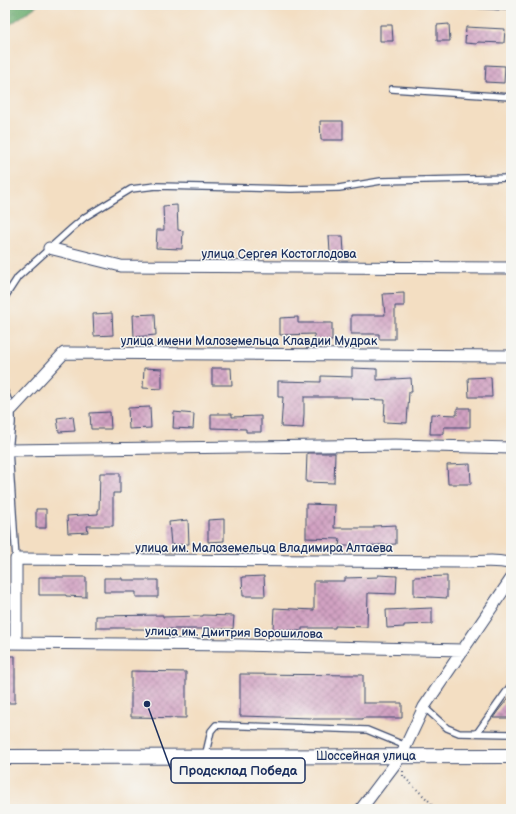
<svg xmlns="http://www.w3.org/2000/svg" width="516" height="814" font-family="'Balsamiq Sans',sans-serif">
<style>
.forest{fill:url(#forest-crowns);stroke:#446f68}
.building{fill:url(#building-cross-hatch)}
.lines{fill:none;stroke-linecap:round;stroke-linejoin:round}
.service-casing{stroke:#3b496d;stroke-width:8}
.minor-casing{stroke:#3b496d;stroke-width:13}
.tertiary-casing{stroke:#3b496d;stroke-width:16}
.path{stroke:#3b496d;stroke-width:2;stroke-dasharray:1 3;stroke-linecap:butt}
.service{stroke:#fff;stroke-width:5.5}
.minor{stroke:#fff;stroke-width:11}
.tertiary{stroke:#fff;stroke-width:14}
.labels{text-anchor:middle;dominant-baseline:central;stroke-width:3;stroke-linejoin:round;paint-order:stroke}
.street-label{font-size:12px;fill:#1b2f5e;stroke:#f6f6f2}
.leader{fill:none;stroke:#1b2f5e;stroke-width:1.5}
.callout-dot{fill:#1b2f5e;stroke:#f6f6f2;stroke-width:1.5}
.callout{fill:#f6f6f2;stroke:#1b2f5e;stroke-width:1.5}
.callout-label{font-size:13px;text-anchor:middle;font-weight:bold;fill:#1b2f5e}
</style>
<defs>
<pattern id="forest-crowns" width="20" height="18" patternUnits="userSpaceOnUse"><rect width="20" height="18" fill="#6eaf72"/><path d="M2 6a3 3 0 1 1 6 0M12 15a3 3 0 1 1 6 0" fill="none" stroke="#5a8f61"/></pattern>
<pattern id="building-cross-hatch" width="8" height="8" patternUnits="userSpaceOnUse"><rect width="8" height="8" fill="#d2a2c2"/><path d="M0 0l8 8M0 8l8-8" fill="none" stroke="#aa84a1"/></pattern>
</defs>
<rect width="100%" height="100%" fill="#f6f6f2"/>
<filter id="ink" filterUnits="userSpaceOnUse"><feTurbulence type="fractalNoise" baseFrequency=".025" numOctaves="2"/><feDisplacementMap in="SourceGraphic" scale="8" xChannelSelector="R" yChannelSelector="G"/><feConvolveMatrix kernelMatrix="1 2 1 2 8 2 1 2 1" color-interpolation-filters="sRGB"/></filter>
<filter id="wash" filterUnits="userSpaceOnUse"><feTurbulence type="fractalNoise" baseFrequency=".012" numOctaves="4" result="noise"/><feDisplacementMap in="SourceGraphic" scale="16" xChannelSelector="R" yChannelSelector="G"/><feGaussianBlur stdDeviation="0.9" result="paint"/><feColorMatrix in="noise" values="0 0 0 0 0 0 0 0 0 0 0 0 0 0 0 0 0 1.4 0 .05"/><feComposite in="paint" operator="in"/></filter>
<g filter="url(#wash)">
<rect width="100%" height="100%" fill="#f3dec2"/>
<path class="forest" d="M 5,5 L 38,5 L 5,28 Z"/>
<g id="blocks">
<path class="building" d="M 449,24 L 450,41 L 437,41 L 437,25 Z
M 380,25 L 392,25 L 393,41 L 380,41 Z
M 466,27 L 505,29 L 504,43 L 478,42 L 477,44 L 465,43 Z
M 486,65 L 505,66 L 504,83 L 485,82 Z
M 320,121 L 343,121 L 343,140 L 321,140 Z
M 177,205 L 178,230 L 183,231 L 182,249 L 156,248 L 157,230 L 164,230 L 163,206 Z
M 329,236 L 343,236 L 344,253 L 330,253 Z
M 404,293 L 404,306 L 395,306 L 395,339 L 379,339 L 379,334 L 351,334 L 351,315 L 385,315 L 383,294 Z
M 112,313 L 113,335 L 94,336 L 93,314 Z
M 155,314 L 156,335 L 134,337 L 133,315 Z
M 298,317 L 298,323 L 332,323 L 332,341 L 315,341 L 314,334 L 280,335 L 280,318 Z
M 144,368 L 162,369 L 162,389 L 143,388 Z
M 212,368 L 231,368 L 232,385 L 212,385 Z
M 352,368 L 377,369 L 377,380 L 411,378 L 412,392 L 409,392 L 407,423 L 384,422 L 385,400 L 351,399 L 352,397 L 304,397 L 304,414 L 303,428 L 281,427 L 283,397 L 278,397 L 278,381 L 321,382 L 321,376 L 352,377 Z
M 491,377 L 492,397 L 469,397 L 468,378 Z
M 150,407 L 151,428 L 129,429 L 128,408 Z
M 457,408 L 470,408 L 470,427 L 444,427 L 444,434 L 430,434 L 431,414 L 457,415 Z
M 110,412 L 111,429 L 91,429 L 90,413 Z
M 174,412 L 194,414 L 193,429 L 173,428 Z
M 211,414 L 232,414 L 232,417 L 261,416 L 261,432 L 246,432 L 246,429 L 211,428 Z
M 73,416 L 75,431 L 59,432 L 57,418 Z
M 307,453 L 335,453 L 334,483 L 306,482 Z
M 470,464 L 471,484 L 448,484 L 447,465 Z
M 100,473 L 120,473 L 120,493 L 113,493 L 113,526 L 87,526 L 88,532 L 68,533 L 67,516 L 98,514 L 98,510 L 99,510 Z
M 306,504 L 335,505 L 334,528 L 374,528 L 374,526 L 396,525 L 396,544 L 360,546 L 339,546 L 340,539 L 306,538 Z
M 36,509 L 46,509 L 46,528 L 36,528 Z
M 224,519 L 224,541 L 208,542 L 208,520 Z
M 188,520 L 189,544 L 171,545 L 169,522 Z
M 378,575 L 397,576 L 396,594 L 368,593 L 367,627 L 335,626 L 335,628 L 302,628 L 302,631 L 273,629 L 274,608 L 314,610 L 314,581 L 345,581 L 345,578 L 378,577 Z
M 264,576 L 265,596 L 243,596 L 242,577 Z
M 447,576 L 447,598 L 414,596 L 414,577 Z
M 39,577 L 86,577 L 86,597 L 66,596 L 66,595 L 39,595 Z
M 104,578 L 122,578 L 122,580 L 158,580 L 158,597 L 136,597 L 136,592 L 104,592 Z
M 432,608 L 432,624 L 404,625 L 404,627 L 387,628 L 386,610 Z
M 163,615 L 163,617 L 203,616 L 203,615 L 234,616 L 233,629 L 131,629 L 131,628 L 96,628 L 96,616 Z
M 5,656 L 15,656 L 15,703 L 5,703 Z
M 131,671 L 186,672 L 186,718 L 131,717 Z
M 240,674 L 363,675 L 363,703 L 402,703 L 402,718 L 363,718 L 363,719 L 312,719 L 312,718 L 240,716 Z
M 511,695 L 511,718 L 493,718 L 498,711 Z"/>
</g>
</g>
<g filter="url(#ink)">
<use href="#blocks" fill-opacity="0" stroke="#3b496d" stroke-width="1"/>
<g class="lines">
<g class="service-casing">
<path id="service" d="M 476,5 L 511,7
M 392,89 L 511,97
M 5,297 L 18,277 L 72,228 L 85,217 L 131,189 L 156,186 L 291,189 L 339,188 L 381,181 L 511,178
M 5,392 L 12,409 L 12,423 L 9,450 L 16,559
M 424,707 L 447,728 L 459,733 L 511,734
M 477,733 L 511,685
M 205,757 L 211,731 L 216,725 L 367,730 L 406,746"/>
</g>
<g class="minor-casing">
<path id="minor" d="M 49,248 L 121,266 L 511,268
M 12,409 L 64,353 L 511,356
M 9,450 L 395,445 L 511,448
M 5,643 L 243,645 L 463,650
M 16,643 L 16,559 L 466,562 C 480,562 497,559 511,564
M 361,809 L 401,756 L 424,707 L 511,579"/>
</g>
<g class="tertiary-casing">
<path id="tertiary" d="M 5,757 L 511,756"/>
</g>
<path class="path" d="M 403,771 L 403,776 L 431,803 L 433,809"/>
<use href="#service" class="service"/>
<use href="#minor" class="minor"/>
<use href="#tertiary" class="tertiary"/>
</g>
</g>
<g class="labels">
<g class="street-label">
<text x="279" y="254">улица Сергея Костоглодова</text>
<text x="249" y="341">улица имени Малоземельца Клавдии Мудрак</text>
<text x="264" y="548">улица им. Малоземельца Владимира Алтаева</text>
<text transform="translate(234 633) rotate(1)">улица им. Дмитрия Ворошилова</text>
<text x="366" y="756">Шоссейная улица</text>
</g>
</g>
<path class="leader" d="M147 704L171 770"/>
<circle class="callout-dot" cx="147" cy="704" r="4"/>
<rect class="callout" x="171" y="758" width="134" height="25" rx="4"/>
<g class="callout-label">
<text x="238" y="775">Продсклад Победа</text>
</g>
<rect width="516" height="814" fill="none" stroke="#f6f6f2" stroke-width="20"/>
</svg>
